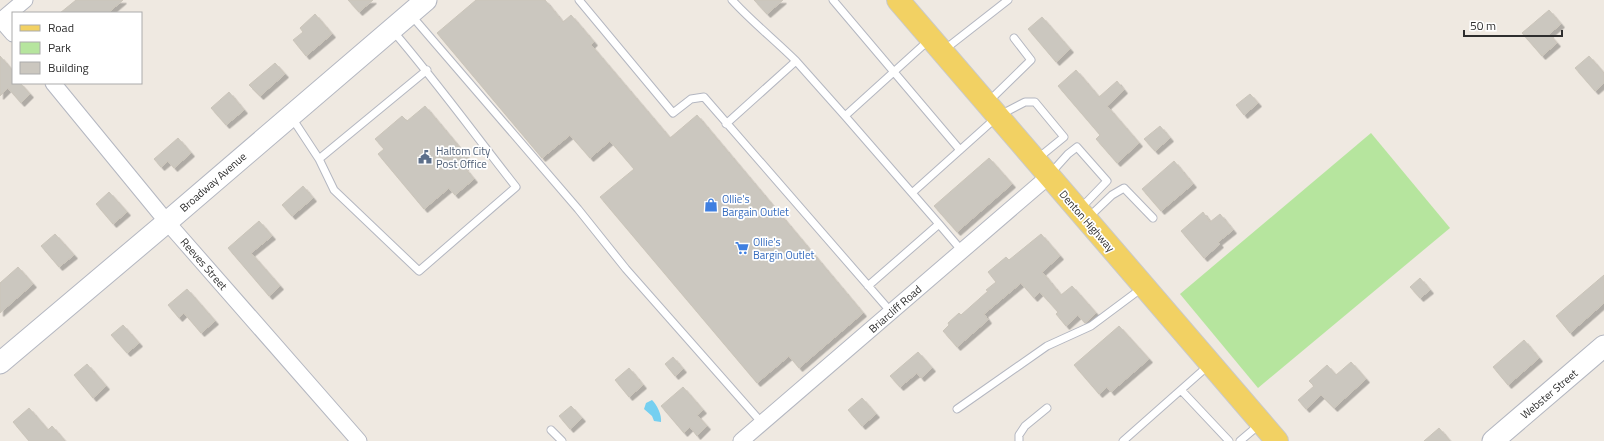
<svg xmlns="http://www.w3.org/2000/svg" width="1604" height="441" font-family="'Titillium Web',sans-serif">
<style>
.green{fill:#b6e59e}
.water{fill:#75cff0}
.building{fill:#cbc7bf;stroke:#cbc5ba;filter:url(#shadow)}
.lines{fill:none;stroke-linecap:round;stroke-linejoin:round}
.lane-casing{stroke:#b4b7c1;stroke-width:9}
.street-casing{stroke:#b4b7c1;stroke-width:17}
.secondary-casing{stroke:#b4b7c1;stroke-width:23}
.primary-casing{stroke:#c9c9c9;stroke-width:24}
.lane{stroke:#fff;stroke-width:7}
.street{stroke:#fff;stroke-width:15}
.secondary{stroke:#fff;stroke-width:21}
.primary{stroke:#f2d163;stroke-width:22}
.labels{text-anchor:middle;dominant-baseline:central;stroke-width:3.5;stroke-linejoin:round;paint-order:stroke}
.service-label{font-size:11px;fill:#4e5e75;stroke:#fff;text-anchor:start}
.street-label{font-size:11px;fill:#2e2e2e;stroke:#fff}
.shop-label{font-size:11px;fill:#366cbe;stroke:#fff;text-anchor:start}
</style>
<defs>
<filter id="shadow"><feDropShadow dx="3.5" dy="3.5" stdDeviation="0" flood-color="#0004"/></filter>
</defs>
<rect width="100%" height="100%" fill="#efe9e1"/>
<path class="green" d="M 1371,133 L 1450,228 L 1258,388 L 1180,294 Z"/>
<path class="water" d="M 652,400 C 657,405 662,415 661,422 L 654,421 L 652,416 L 644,409 L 646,403 Z"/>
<path class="building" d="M 76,0 L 123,0 L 108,13 L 60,13 Z
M 348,0 L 373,0 L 359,12 Z
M 476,0 L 545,0 L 563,22 L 571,15 L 594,42 L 591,45 L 670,138 L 697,115 L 863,313 L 799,368 L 789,356 L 757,383 L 600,197 L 634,169 L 610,141 L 590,158 L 570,135 L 542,158 L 437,33 Z
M 754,0 L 783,0 L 767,14 Z
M 1549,10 L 1561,24 L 1549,34 L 1557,43 L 1542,56 L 1522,33 Z
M 315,14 L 332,34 L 306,56 L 293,40 L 303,32 L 300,28 Z
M 1042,17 L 1070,49 L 1056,62 L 1028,29 Z
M 0,56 L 13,71 L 13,83 L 20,83 L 30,94 L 21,103 L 8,88 L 0,96 Z
M 1589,56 L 1604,73 L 1604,83 L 1595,91 L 1575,68 Z
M 275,63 L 285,74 L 260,96 L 249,85 Z
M 1076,70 L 1099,97 L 1117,81 L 1124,90 L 1107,106 L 1139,143 L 1117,163 L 1096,139 L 1100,135 L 1058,86 Z
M 229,92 L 244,110 L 226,125 L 211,108 Z
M 1250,94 L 1258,103 L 1244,115 L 1236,105 Z
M 425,106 L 471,161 L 464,167 L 474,179 L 455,195 L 449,188 L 424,209 L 378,154 L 384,149 L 375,139 L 402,116 L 407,121 Z
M 1160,126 L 1170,138 L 1155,151 L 1144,139 Z
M 178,138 L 191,153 L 174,168 L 168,161 L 161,167 L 154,159 Z
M 989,158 L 1012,184 L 957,232 L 934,206 Z
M 1174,161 L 1193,184 L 1161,211 L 1142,189 Z
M 303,186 L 313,198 L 292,216 L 282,205 Z
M 109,192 L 127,212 L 113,224 L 96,204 Z
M 1203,212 L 1210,222 L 1220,214 L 1233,230 L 1218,242 L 1220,244 L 1204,258 L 1181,231 Z
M 259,221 L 272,236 L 251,253 L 280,286 L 269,296 L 228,248 Z
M 55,234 L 74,255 L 59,267 L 41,246 Z
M 1041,234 L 1060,256 L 1042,272 L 1061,295 L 1072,286 L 1096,313 L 1085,323 L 1078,315 L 1066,326 L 1056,314 L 1058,312 L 1040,292 L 1034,298 L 1021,283 L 984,314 L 988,320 L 957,347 L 943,331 L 949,325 L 948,323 L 959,313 L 961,315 L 988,291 L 986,290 L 996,282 L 988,272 L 1006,257 L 1009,260 Z
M 18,267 L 33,284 L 0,313 L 0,283 Z
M 1604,275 L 1604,303 L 1570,333 L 1556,316 Z
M 1420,278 L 1430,290 L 1420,298 L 1410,287 Z
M 187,289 L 215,321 L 201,333 L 184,313 L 179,318 L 168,305 Z
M 123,325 L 139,343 L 127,353 L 111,335 Z
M 1119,326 L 1149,359 L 1111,392 L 1107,387 L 1099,394 L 1074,365 Z
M 1524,340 L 1539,358 L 1508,385 L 1493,367 Z
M 918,352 L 932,368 L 921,378 L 917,373 L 900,387 L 890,376 Z
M 673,357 L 683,369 L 675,376 L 665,364 Z
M 1351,362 L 1366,379 L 1334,408 L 1321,395 L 1306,409 L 1298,400 L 1314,386 L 1309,381 L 1327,365 L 1336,375 Z
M 87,364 L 106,386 L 93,398 L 74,375 Z
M 629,368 L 643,385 L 629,397 L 615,380 Z
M 683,387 L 703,410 L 697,415 L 707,426 L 697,436 L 690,427 L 684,433 L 661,406 Z
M 862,398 L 876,414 L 862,426 L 848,410 Z
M 571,406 L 582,418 L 570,429 L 559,416 Z
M 29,408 L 48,430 L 52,426 L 65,441 L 29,441 L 13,422 Z
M 1439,428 L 1450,441 L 1424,441 Z"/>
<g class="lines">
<g class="lane-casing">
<path id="lane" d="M 579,0 L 673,113 L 691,99 L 704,97 L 891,312
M 732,0 C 752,22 775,40 796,61
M 833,0 L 960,150
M 411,15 L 578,209 L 626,269 L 762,423
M 944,50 L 1008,0
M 988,102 L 1031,60 L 1014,38
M 845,116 L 929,40
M 292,118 L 319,159 L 334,190 L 419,271 L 516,187 C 475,135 436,81 393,31
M 726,124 L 796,61 L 845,116 L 912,193
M 319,159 L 427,70
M 1050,174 L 1068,154 L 1077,147 L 1107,181 L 1080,209
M 1088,218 L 1112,195 L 1124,188 L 1153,218
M 939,224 L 912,193 L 998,116 L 1025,102 L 1035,102 L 1064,137 L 1037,159
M 868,286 L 939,224 L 962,251
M 1181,390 L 1229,441
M 957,409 L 1047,346 L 1091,326 L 1142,288
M 551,430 L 562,441
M 1019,441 L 1019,435 L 1025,426 L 1047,408
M 1123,441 L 1209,365
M 1240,441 L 1260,424"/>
</g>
<g class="street-casing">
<path id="street" d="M 0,19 L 13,34
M 0,21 L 25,0
M 53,83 L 167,222 L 359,441
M 741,441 L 1049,176"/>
</g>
<g class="secondary-casing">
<path id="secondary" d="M 0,363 L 167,222 L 426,0
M 1493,441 L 1604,346"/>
</g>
<g class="primary-casing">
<path id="primary" d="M 898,0 L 1277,441"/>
</g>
<use href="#lane" class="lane"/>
<use href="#street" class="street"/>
<use href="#secondary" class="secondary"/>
<use href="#primary" class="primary"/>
</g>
<defs>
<g id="civic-bare" transform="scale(1.08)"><path d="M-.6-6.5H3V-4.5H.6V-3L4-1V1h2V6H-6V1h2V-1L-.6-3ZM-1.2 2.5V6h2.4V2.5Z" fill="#5c6f8a" stroke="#fff" stroke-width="2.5" paint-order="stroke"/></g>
<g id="shop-bare" transform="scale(1.08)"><path d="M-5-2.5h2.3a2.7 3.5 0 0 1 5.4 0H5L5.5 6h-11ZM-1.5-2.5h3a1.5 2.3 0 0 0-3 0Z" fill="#3f7fe0" stroke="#fff" stroke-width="2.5" paint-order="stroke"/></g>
<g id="supermarket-bare" transform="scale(1.08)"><path d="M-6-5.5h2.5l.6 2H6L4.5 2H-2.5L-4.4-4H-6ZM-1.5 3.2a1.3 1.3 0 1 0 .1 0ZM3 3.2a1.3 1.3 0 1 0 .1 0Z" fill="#3f7fe0" stroke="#fff" stroke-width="2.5" paint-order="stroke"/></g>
</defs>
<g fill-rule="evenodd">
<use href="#civic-bare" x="425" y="157"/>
<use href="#shop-bare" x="711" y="205"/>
<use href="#supermarket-bare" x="742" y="248"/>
</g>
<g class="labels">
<g class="service-label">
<text x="436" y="151">Haltom City<tspan x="436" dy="13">Post Office</tspan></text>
</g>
<g class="street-label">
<text transform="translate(213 182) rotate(-41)">Broadway Avenue</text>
<text transform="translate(1087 221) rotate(49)">Denton Highway</text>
<text transform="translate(204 264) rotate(49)">Reeves Street</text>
<text transform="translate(895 309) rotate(-41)">Briarcliff Road</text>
<text transform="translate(1549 394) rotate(-40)">Webster Street</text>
</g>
<g class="shop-label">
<text x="722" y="199">Ollie's<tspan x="722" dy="13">Bargain Outlet</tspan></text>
<text x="753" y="242">Ollie's<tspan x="753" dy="13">Bargin Outlet</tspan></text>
</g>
</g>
<rect x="12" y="12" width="130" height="72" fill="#ffffff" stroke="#ababab"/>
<rect x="20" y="25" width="20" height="6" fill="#f2d163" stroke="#ababab"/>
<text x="48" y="32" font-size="12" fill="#2e2e2e">Road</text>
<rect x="20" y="42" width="20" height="12" fill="#b6e59e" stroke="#ababab"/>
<text x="48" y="52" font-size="12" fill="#2e2e2e">Park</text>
<rect x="20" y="62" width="20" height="12" fill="#cbc7bf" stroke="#ababab"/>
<text x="48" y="72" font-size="12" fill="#2e2e2e">Building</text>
<path d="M1464 30v6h98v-6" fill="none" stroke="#2e2e2e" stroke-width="2"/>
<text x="1470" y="30" font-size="12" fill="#2e2e2e" stroke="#ffffff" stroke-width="3" paint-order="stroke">50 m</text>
</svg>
